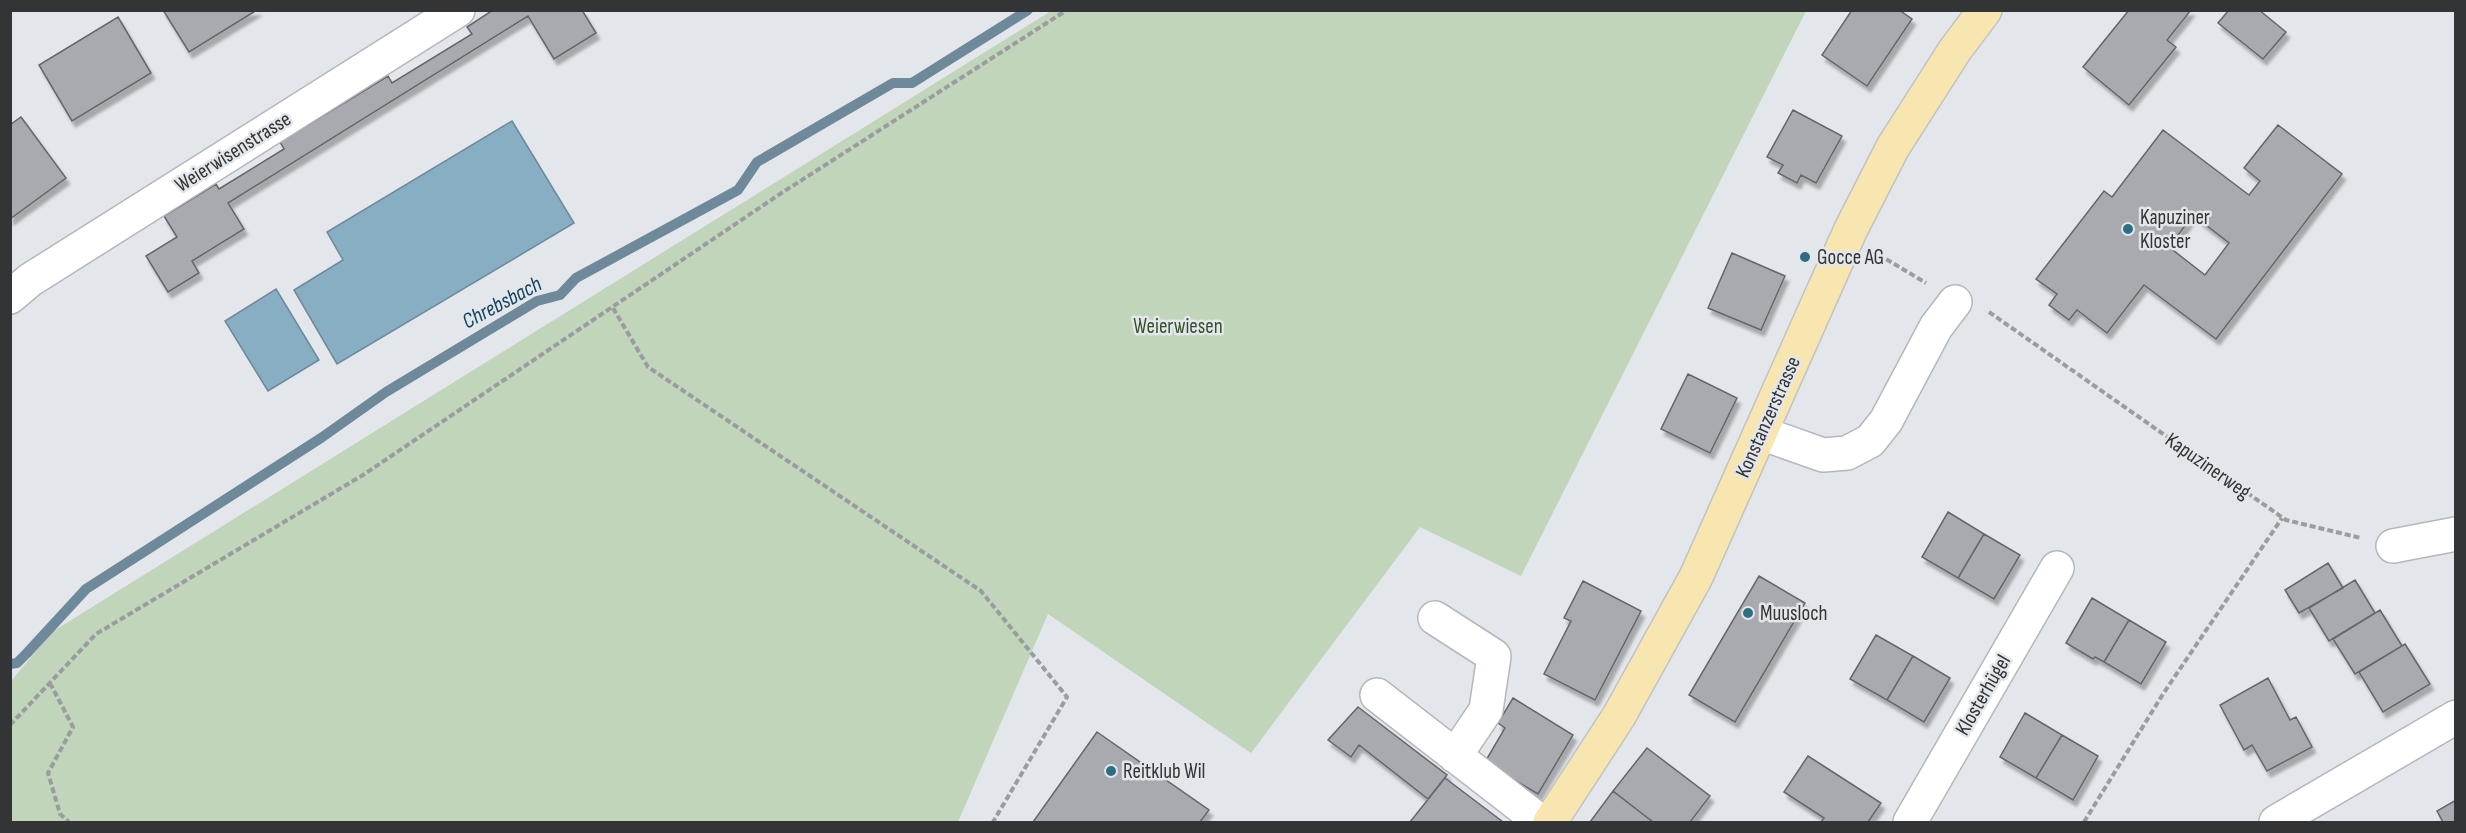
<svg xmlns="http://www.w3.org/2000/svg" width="2466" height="833" font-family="'Sofia Sans Condensed',sans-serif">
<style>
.green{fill:#c1d5ba}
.water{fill:#88aec3;stroke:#6e8999;stroke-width:1.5}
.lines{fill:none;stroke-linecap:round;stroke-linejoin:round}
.stream{stroke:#6e8999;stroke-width:10}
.building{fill:#a8aaaf;stroke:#64666b;stroke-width:1.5;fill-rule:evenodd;filter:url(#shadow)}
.minor-casing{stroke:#b4b7bc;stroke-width:36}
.major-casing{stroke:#c2c2c3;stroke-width:36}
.path{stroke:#9a9ca0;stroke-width:4;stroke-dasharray:6 3;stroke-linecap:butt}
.minor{stroke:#fff;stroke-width:33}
.major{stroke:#f7e6af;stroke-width:33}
.poi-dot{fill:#2e6e82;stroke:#e3e6eb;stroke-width:2}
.labels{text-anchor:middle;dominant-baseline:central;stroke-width:5;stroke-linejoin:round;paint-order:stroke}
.street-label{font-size:21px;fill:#333436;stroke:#e3e6eb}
.poi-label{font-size:21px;fill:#333436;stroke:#e3e6eb;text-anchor:start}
.park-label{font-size:21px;fill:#335427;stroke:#e3e6eb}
.water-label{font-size:22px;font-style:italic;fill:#13445b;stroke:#e3e6eb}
</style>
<defs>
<filter id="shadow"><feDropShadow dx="3.5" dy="6" stdDeviation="1.5" flood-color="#0004"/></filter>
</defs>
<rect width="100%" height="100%" fill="#e3e6eb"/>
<path class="green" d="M 1051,11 L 1806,11 L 1521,576 L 1420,527 L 1251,753 L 1048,614 L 958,822 L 11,822 L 11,681 L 52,632 Z"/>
<path class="water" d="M 512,121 L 574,223 L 337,364 L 294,290 L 343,260 L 327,232 Z
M 276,289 L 319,360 L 268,391 L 225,321 Z"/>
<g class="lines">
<path class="stream" d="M 10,664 L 17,663 L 27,653 L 86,589 L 321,438 L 386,392 L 537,301 L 560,295 L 576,278 L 738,190 L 757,162 L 893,83 L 912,83 L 1028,10"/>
</g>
<path class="building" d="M 163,10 L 257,10 L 189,52 Z
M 493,10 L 582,10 L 596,33 L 554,59 L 528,16 L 228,203 L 244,229 L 192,261 L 199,273 L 168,292 L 146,256 L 177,237 L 164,216 L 216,184 L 219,189 L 284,149 L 280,142 L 388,76 L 392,83 L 472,34 L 467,27 Z
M 1852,10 L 1899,10 L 1912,19 L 1867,86 L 1822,55 Z
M 2129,10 L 2191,10 L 2167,40 L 2176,47 L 2129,105 L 2083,67 Z
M 2229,10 L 2259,10 L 2286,32 L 2263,59 L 2218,23 Z
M 118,17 L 151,73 L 72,121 L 39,65 Z
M 1793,110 L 1842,136 L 1816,183 L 1801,175 L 1797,183 L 1778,173 L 1783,165 L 1767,157 Z
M 21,117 L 66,178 L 10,219 L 10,125 Z
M 2278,125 L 2342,174 L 2216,339 L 2144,285 L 2107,333 L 2077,310 L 2069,320 L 2049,305 L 2057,294 L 2036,279 L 2104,191 L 2112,197 L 2163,130 L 2249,195 L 2260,181 L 2244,168 ZM 2193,215 L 2229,243 L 2205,275 L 2169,247 Z
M 1732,253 L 1785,276 L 1761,330 L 1708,308 Z
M 1688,374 L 1737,398 L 1710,453 L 1661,429 Z
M 1948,512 L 1984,534 L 1958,578 L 1922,557 Z
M 1984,534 L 2020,555 L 1994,599 L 1958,578 Z
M 2328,563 L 2343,588 L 2299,613 L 2285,590 Z
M 1759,576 L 1805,603 L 1735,722 L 1689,695 Z
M 2355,580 L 2375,613 L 2329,641 L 2309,608 Z
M 1583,581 L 1641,611 L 1595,700 L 1544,674 L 1571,621 L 1564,618 Z
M 2092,598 L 2129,620 L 2104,662 L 2095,657 L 2093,659 L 2066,643 Z
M 2380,610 L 2402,646 L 2355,674 L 2333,639 Z
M 2129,620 L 2166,642 L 2141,684 L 2104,662 Z
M 1876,635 L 1913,656 L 1887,700 L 1850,679 Z
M 2405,644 L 2430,684 L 2383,712 L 2359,672 Z
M 1913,656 L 1950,678 L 1924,722 L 1887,700 Z
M 2268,678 L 2290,720 L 2296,717 L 2312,747 L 2267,771 L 2252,745 L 2244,750 L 2220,705 Z
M 1513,698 L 1573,735 L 1538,794 L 1485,762 L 1505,728 L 1498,723 Z
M 1358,707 L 1447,775 L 1428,799 L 1359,745 L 1351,757 L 1328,740 Z
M 2025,713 L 2062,735 L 2036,778 L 2000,757 Z
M 1097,732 L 1209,810 L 1200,822 L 1033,822 Z
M 2062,735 L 2098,756 L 2073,800 L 2036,778 Z
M 1647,748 L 1710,796 L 1690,822 L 1653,822 L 1613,791 Z
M 1808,756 L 1881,803 L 1868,822 L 1821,822 L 1824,818 L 1784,792 Z
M 1445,778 L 1503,822 L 1410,822 Z
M 1613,791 L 1653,822 L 1590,822 Z
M 2456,800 L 2456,822 L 2443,822 L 2437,811 Z"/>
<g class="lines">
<g class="minor-casing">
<path id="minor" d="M 10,297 L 30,280 L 458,10
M 1761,433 L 1823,455 L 1847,453 L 1870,441 L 1886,421 L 1936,327 L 1955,302
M 2393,546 L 2456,534
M 1435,618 L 1494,656 L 1486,710 L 1455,756
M 1377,695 L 1541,822
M 1910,822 L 2057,568
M 2276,822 L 2456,717"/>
</g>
<g class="major-casing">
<path id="major" d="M 1550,822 L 1619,716 L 1696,577 L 1851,229 L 1893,147 L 1955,50 L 1985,10"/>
</g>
<path class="path" d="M 1879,258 L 1881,256 L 1926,283
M 613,308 L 648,367 L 981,591 L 1067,697 L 993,822
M 1989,312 L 2286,520 L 2361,538
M 50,683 L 73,727 L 48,773 L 60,814 L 69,822
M 10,725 L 96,634 L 363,475 L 780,194 L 1067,10
M 2084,822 L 2163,694 L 2282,518"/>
<use href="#minor" class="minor"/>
<use href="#major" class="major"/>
</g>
<g class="poi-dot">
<circle cx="2128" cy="229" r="6"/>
<circle cx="1805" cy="257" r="6"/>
<circle cx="1748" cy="613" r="6"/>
<circle cx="1111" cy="771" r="6"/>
</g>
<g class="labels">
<g class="street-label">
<text transform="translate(233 152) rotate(-32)">Weierwisenstrasse</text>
<text transform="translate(1768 417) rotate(-66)">Konstanzerstrasse</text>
<text transform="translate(2208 466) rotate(35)">Kapuzinerweg</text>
<text transform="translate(1983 695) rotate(-60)">Klosterhügel</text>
</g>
<g class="poi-label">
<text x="2140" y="217">Kapuziner<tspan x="2140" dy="24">Kloster</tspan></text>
<text x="1817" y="257">Gocce AG</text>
<text x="1760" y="613">Muusloch</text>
<text x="1123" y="771">Reitklub Wil</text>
</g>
<g class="park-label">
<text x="1178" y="326">Weierwiesen</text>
</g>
<g class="water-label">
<text transform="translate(502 303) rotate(-28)">Chrebsbach</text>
</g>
</g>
<rect width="2466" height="833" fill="none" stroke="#333436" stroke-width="24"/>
</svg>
